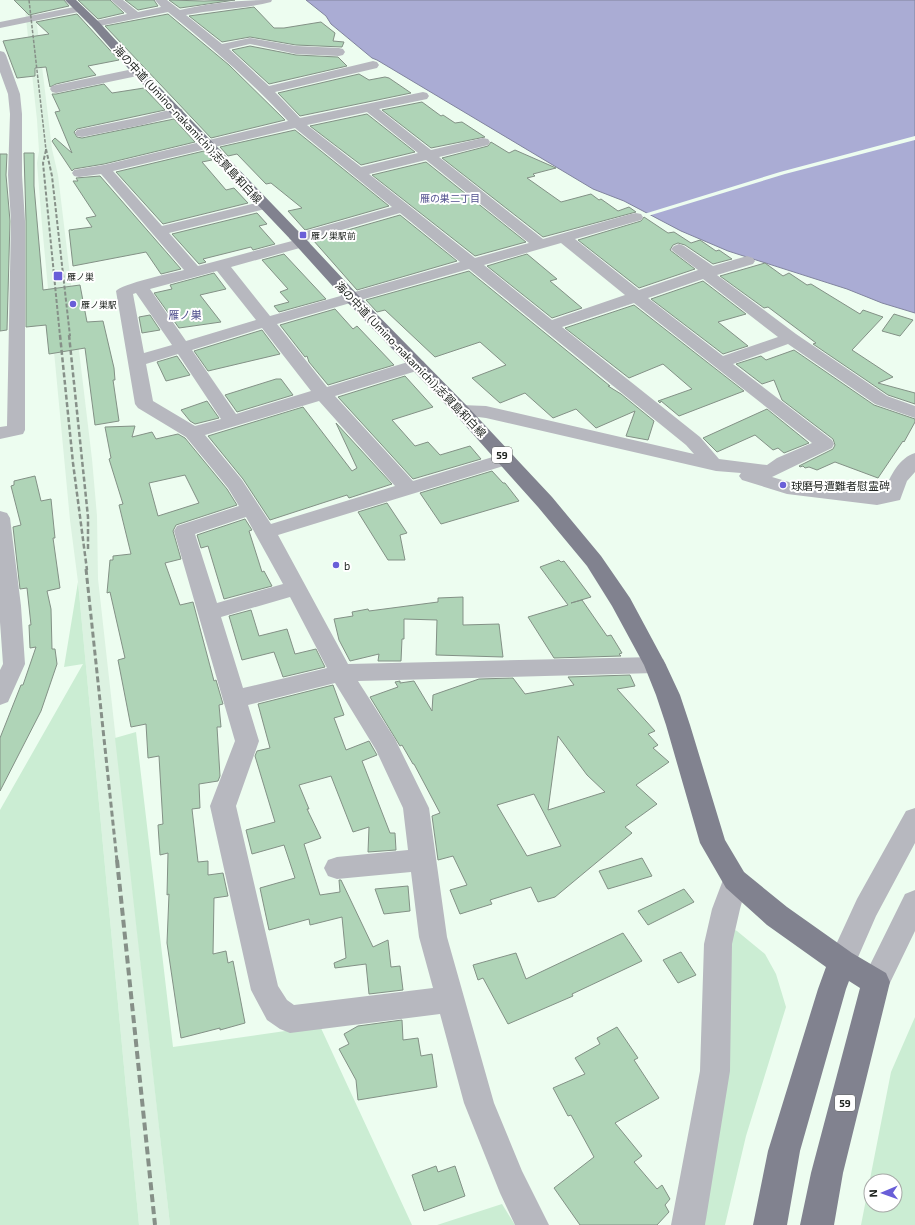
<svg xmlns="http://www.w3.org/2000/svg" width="915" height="1225" font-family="'Exo 2','Noto Sans JP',sans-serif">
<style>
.built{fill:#dcf2e1}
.green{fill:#cbedd3;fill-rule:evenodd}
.water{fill:#aaacd4;stroke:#81849e}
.pier{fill:#edfdf0}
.building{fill:#afd4b7;stroke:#839186;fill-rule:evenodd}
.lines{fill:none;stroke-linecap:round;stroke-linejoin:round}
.minor{fill:#b7b8bf;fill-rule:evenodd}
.major{fill:#81828f;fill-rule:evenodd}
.rail-far4{stroke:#869088;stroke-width:1.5;stroke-dasharray:3.5 1.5;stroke-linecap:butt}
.rail-far3{stroke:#869088;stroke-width:2;stroke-dasharray:4 2;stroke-linecap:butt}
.rail-far2{stroke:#869088;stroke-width:2.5;stroke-dasharray:5 2.5;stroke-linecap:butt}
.rail-far1{stroke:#869088;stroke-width:3;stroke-dasharray:6 3;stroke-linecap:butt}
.rail{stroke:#869088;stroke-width:4;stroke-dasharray:8 4;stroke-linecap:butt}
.poi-dot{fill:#695ed8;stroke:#fff;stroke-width:1.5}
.labels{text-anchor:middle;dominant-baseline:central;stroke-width:4;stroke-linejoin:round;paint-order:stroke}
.far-poi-label{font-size:9px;fill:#202521;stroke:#fff;text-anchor:start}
.far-neighbourhood-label{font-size:10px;fill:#504f8d;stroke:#fff}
.shield{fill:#fff;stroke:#636664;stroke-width:1}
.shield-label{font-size:10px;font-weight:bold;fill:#202521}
.street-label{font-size:11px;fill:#202521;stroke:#fff}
.far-quarter-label{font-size:11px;fill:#504f8d;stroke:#fff}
.poi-label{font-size:11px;fill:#202521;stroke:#fff;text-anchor:start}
</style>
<rect width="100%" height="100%" fill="#edfdf0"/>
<path class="built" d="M 24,0 L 34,0 L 52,149 L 58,175 L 92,459 L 97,516 L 98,579 L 170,1225 L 139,1225 L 78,582 L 70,520 L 42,225 L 37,163 L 39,151 L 37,120 Z"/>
<path class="green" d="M 78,582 L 139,1225 L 0,1225 L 0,810 L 83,664 L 64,667 Z
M 136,732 L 173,1047 L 320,1026 L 412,1225 L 170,1225 L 115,738 Z
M 729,927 L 737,931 L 765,954 L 776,974 L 786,1007 L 746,1136 L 725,1225 L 705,1225 Z
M 915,1017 L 915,1225 L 861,1225 L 891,1072 ZM 871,1181 L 895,1181 L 895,1205 L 871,1205 Z
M 502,1204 L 515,1225 L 437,1225 Z"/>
<path class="water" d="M 306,0 L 915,0 L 915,313 L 882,303 L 847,289 L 728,251 L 681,231 L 624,201 L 593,189 L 377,60 L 372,58 L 331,24 L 326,16 Z"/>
<path class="pier" d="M 915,136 L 915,140 L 785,174 L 648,216 L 644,214 L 780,172 Z"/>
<path class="building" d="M 14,0 L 64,0 L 69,6 L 29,15 Z
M 78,0 L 110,0 L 124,13 L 98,19 Z
M 125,0 L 154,0 L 158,6 L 138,10 Z
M 169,0 L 204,1 L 235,0 L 180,8 Z
M 254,7 L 274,28 L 284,28 L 321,22 L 335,33 L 333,41 L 344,42 L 342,47 L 296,45 L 250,37 L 222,42 L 189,16 Z
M 77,14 L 119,60 L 88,66 L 96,75 L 56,84 L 50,87 L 46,67 L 35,68 L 35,76 L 17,78 L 3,41 L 49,34 L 36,22 Z
M 168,14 L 229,65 L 285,120 L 211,138 L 105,26 Z
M 250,46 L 296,55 L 338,57 L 347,66 L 269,84 L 232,50 Z
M 359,74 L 369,80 L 385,77 L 389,78 L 411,93 L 300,116 L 278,93 Z
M 104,84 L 112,93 L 144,88 L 165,110 L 77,129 L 74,132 L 77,137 L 82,138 L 174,119 L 195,142 L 104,164 L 74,169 L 72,171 L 52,141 L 55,138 L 72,153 L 55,112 L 60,111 L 52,94 L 56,94 Z
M 422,102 L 441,116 L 443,115 L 455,123 L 462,122 L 485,137 L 431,148 L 382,110 Z
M 367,114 L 415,152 L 361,165 L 310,126 Z
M 295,130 L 389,206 L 305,230 L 288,211 L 302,208 L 271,183 L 266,184 L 237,154 L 228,156 L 220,147 Z
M 491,142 L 509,153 L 515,150 L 556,168 L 533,174 L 535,176 L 527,178 L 561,202 L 591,194 L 599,200 L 601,199 L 618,211 L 629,207 L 636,212 L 543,237 L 442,158 L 488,146 Z
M 204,151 L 212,160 L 202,162 L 226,190 L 234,188 L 248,203 L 163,224 L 116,172 Z
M 24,153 L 34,153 L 34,186 L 43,290 L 80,285 L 87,322 L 103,321 L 114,368 L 115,380 L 113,380 L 119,421 L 95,425 L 85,348 L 49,354 L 46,325 L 26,327 L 26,221 Z
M 0,154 L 7,154 L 6,175 L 10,221 L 7,330 L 0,331 Z
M 426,162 L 526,242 L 475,256 L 372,175 Z
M 100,176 L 181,269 L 161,274 L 146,252 L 73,266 L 69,230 L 92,227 L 86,218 L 96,216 L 73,181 L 78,181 L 76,178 Z
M 257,213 L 267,224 L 259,226 L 275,244 L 253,250 L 251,247 L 203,259 L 206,262 L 199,264 L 172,234 Z
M 400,215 L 457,261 L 357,290 L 313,240 Z
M 644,217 L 668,233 L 674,232 L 691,243 L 700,240 L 716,251 L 719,250 L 732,259 L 713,264 L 685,245 L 678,243 L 673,245 L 670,250 L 695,269 L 639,288 L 578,240 L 641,221 Z
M 284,254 L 326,299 L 279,312 L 274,306 L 289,302 L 280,292 L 288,289 L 262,260 Z
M 527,254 L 557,279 L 550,281 L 582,308 L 552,318 L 487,266 Z
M 765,263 L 783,276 L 789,273 L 807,285 L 811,284 L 860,314 L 863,310 L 883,317 L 852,350 L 893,377 L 878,383 L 915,393 L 915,404 L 888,395 L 813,344 L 816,343 L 768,307 L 764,308 L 720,276 Z
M 469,271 L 610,386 L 608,386 L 621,394 L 654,421 L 648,440 L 626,436 L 635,411 L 596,428 L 576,409 L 553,418 L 525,393 L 500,403 L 472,378 L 506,365 L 480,342 L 435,357 L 385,310 L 377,312 L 366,300 Z
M 214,273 L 226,289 L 200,295 L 221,322 L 179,328 L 154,293 L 172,289 L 170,285 Z
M 703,281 L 746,314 L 718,322 L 748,346 L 723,354 L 651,299 Z
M 634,305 L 744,391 L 679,416 L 661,401 L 660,403 L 658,401 L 692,389 L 663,364 L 629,378 L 565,328 Z
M 335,309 L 353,329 L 357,326 L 394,365 L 328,385 L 309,362 L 307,356 L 305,357 L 280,325 Z
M 894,314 L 913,320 L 900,336 L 882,331 Z
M 150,315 L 160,330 L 142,333 L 139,317 Z
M 262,330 L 280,354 L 208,371 L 194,351 Z
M 794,350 L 874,405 L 915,419 L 915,422 L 904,442 L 903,441 L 878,478 L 835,462 L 817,470 L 809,467 L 805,468 L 803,466 L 800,467 L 799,466 L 833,449 L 835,445 L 833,439 L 782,400 L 774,380 L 762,384 L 736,364 L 761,356 L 766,360 Z
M 177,356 L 190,375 L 166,381 L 157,362 Z
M 405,376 L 433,407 L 392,420 L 415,446 L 428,442 L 440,455 L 470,446 L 481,459 L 413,479 L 338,397 Z
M 276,379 L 281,379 L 293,395 L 237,412 L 225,395 Z
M 207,401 L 219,418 L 195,424 L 190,421 L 181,410 Z
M 303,407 L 352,471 L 357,468 L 336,423 L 392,484 L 349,498 L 347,495 L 270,520 L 243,479 L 208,436 Z
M 767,409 L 809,443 L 784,453 L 778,448 L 773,450 L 755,435 L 717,452 L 703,438 Z
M 135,426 L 132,437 L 152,432 L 156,439 L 178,434 L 185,438 L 227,489 L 237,505 L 176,525 L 173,531 L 181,559 L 165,563 L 180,605 L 193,602 L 214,681 L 216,680 L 223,704 L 219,705 L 221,727 L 217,727 L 220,776 L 218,781 L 199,784 L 200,808 L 192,809 L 198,862 L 208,861 L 208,875 L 223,873 L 228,896 L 214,898 L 213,954 L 226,951 L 228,963 L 233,961 L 245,1023 L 220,1030 L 220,1028 L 181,1038 L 167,943 L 169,894 L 167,895 L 168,853 L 160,855 L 158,825 L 163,824 L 159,756 L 148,758 L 146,724 L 131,727 L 118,660 L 125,658 L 110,592 L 107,593 L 110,560 L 113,560 L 113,556 L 131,554 L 119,505 L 123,504 L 109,459 L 111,458 L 105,427 ZM 185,475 L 199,503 L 158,516 L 149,483 Z
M 492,471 L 503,483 L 505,483 L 519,501 L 441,524 L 420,493 Z
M 35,476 L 41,501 L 51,499 L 55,538 L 53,538 L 60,588 L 47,591 L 51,609 L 52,649 L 55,649 L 57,664 L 41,711 L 0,791 L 0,738 L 21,685 L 23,685 L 36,647 L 30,648 L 29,625 L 31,625 L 27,588 L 20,589 L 13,527 L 21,525 L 11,486 L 14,485 L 14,481 Z
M 387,503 L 407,533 L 400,535 L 405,560 L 388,560 L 358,512 Z
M 245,519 L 252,530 L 249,531 L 262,572 L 264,571 L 272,586 L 224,599 L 208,546 L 201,548 L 197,535 Z
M 559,560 L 561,562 L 564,561 L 591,597 L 571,603 L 582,600 L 607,636 L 611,635 L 622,653 L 619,654 L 621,656 L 554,658 L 528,617 L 568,605 L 540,567 Z
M 463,597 L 463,625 L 499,624 L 503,657 L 436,655 L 437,620 L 404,619 L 404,639 L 402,639 L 401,661 L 378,661 L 379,654 L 350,661 L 339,640 L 334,619 L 353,616 L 352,612 L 368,609 L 369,611 L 438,602 L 438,598 Z
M 251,610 L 259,636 L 287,629 L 295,654 L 316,649 L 325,667 L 283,677 L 274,652 L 242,660 L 229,616 Z
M 630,675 L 635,686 L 617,689 L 655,731 L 648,734 L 658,745 L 653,748 L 669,762 L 636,785 L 657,804 L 625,827 L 632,833 L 555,897 L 538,902 L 531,887 L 490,900 L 492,904 L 460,914 L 450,890 L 467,885 L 453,856 L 438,860 L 432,816 L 440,813 L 414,764 L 413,764 L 402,745 L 400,746 L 370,697 L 398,687 L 395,682 L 400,681 L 400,683 L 414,681 L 432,711 L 433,695 L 479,679 L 513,678 L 525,694 L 574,685 L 568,677 ZM 558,736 L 587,775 L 605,792 L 548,810 ZM 534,794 L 561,846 L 527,856 L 497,805 Z
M 333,685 L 344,715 L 334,718 L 346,750 L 369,741 L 377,755 L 362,761 L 390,833 L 395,833 L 396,850 L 368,852 L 369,827 L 353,832 L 331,776 L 299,785 L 309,809 L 307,809 L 321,838 L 304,844 L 320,895 L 340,892 L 339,880 L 341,880 L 373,947 L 388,940 L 391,967 L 400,966 L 403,990 L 369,994 L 366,964 L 335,968 L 334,963 L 346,958 L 342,917 L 310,925 L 309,919 L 269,930 L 260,888 L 295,878 L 284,845 L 252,854 L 246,830 L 275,822 L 255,756 L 257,751 L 270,748 L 258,704 Z
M 642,858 L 652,876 L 608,889 L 599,871 Z
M 408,886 L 410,911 L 384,914 L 375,889 Z
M 684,889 L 694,902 L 648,925 L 638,911 Z
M 623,933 L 642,961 L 572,994 L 573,996 L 508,1024 L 483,978 L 478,980 L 473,965 L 516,953 L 526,979 Z
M 681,952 L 696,975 L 678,983 L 663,960 Z
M 402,1020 L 403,1040 L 418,1038 L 421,1056 L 432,1054 L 437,1087 L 358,1100 L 356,1080 L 339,1049 L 349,1044 L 344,1034 L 358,1026 Z
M 617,1027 L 638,1058 L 634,1060 L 659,1098 L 615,1123 L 642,1156 L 634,1162 L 657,1189 L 662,1185 L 670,1199 L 665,1205 L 669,1212 L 657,1225 L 580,1225 L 554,1188 L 594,1157 L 571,1115 L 568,1116 L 553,1088 L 585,1074 L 575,1058 L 600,1044 L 597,1038 Z
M 436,1166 L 438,1172 L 455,1166 L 465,1196 L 424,1211 L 412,1175 Z"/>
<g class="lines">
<path class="minor" d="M 111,0 L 123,0 L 138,12 L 161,7 L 155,0 L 167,0 L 180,10 C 210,3 241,0 272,0 L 271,2 C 243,9 214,9 186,15 L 222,44 L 250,38 L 296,46 L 339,48 L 343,49 L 345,52 L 343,55 L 339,56 L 296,54 L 250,44 L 229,49 L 269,86 L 373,61 L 377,62 L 379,65 L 377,68 L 275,92 L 300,118 L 423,92 L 427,93 L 429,96 L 427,99 L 379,109 L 431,150 L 483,138 L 488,139 L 490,142 L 488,145 L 439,157 L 543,239 L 631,214 L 636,213 L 641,214 L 643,217 L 641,220 L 575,239 L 639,290 L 698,270 L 674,252 L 671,249 L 674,246 L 679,244 L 684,246 L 713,266 L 747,256 L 753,258 L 755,261 L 753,264 L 717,275 L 796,334 L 887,396 L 915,406 L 915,418 L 875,404 L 788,344 L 733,364 L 832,440 L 834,444 L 832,448 L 772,477 L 789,482 L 877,493 L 885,491 C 889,477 900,457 915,453 L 915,472 L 907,481 L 900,500 L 877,505 L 787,494 L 742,480 L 739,476 L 741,473 L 716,471 L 486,418 L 455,414 L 452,410 L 455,406 L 461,405 L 486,406 L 694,454 L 686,445 L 469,269 L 277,324 L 327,387 L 411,361 L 417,360 L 423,361 L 426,365 L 423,369 L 335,396 L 413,481 L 506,453 L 513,455 L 516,459 L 513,463 L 278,535 L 348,664 L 655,657 L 663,659 L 666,665 L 663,671 L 655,673 L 358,681 L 395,739 L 429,808 L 447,937 L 494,1103 L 522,1171 L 549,1225 L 515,1225 L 500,1193 L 464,1103 L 440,1014 L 290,1033 L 280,1029 L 267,1020 L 251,990 L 210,806 L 235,741 L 174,531 L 177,526 L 239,506 L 228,488 L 186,437 L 138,408 L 135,404 L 116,291 C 121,284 172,273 184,270 L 101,174 L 79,177 L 74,176 L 72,173 L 74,170 L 104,165 L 288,121 C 251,81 210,46 168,12 L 95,27 L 91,26 L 89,24 L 91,22 L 127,14 ZM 367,112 L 418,153 L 361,167 L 307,125 ZM 295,128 L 392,207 L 292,235 L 289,238 L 292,241 L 198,266 L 169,233 L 269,208 L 271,205 L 269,202 L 264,201 L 162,226 L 113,171 ZM 426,160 L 529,243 L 475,258 L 369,174 ZM 400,213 L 460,262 L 270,316 L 231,267 L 307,246 L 310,243 L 307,240 ZM 561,243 L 625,295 L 552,320 L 484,265 ZM 217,271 L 256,320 L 186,341 L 150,289 ZM 703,279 L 778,337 L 723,356 L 648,298 ZM 136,293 L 172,345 L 144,353 L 133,294 ZM 634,303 L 812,443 L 777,458 L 767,465 L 719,459 L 700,437 L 562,327 ZM 262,328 L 311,391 L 236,414 L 192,350 ZM 178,354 L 221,419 L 195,426 L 153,401 L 146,364 ZM 319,401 L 395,486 L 271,524 L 242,480 L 205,435 ZM 246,517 L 283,584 L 217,603 L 195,534 ZM 290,597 L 327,668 L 243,688 L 221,617 ZM 335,683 L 376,750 L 403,808 L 408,850 L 337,857 L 328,860 L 324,868 L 328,876 L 337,879 L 411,872 L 419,937 L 433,988 L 294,1005 L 287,1000 L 278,986 L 236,806 L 259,741 L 248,705 Z
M 79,6 L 83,7 L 85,9 L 83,11 L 0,28 L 0,22 Z
M 0,51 L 4,52 L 6,55 L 20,94 L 22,114 L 22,175 L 25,221 L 25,430 L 23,434 L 0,439 L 0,427 L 7,426 L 11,221 L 8,175 L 10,114 L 8,94 L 0,72 Z
M 138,68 L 142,69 L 144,72 L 142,75 L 56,93 L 52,92 L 50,89 L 52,86 L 56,85 Z
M 177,108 L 182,109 L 183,112 L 182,115 L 142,125 L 82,137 L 77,136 L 75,133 L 77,130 L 82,129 L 141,117 Z
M 0,511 L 7,513 L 10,518 L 21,606 L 25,664 L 8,702 L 0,705 L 0,670 L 3,664 L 0,622 Z
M 915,808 L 915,843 L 876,916 L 852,971 L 842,975 L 832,971 L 828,962 L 857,899 L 906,811 Z
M 735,868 L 744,872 L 748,880 L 740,909 L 732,944 L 730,1071 L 705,1225 L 671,1225 L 700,1071 L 704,944 L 712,909 L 726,872 Z
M 915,890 L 915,931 L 886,991 L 876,995 L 866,991 L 862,982 L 866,973 L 905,894 Z"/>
<path class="major" d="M 65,0 L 76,0 L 99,22 L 142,69 L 302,235 L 359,296 L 467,406 L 552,497 L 601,556 L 630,598 L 666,665 L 680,695 L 690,725 L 725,840 L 744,872 L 787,907 L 852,953 L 886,973 L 890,982 L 843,1173 L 834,1225 L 800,1225 L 811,1173 L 860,988 L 849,981 L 846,989 L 800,1151 L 787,1225 L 753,1225 L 768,1151 L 818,989 L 826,967 L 767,925 L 726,888 L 700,843 L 666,725 L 656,695 L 644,665 L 612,606 L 587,566 L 538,507 L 455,414 L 347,302 L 292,241 L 134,75 L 91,26 Z"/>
<path class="rail-far4" d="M 29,0 L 46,150"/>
<path class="rail-far3" d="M 46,149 L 52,176 L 70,336
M 46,150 L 43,163 L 60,336"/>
<path class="rail-far2" d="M 60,335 L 73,463 L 87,570
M 69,335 L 88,517 L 88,549"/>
<path class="rail-far1" d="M 86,569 L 117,861"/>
<path class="rail" d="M 117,860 L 155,1225"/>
</g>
<g class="poi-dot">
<rect x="299" y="231" width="8" height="8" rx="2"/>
<rect x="53" y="271" width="10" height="10" rx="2"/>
<circle cx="73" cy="304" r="4"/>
<circle cx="783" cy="485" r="4"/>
<circle cx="336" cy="565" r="4"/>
</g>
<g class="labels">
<g class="far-poi-label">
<text x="311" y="235">雁ノ巣駅前</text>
<text x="67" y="276">雁ノ巣</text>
<text x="81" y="304">雁ノ巣駅</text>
</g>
<g class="far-neighbourhood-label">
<text x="450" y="198">雁の巣二丁目</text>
</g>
<g class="shield">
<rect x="492" y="447" width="20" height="16" rx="3"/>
<rect x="835" y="1095" width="20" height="16" rx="3"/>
</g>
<g class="shield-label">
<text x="502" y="455">59</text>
<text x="845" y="1103">59</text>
</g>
<g class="street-label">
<text transform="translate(188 124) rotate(47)">海の中道 (Umino-nakamichi);志賀島和白線</text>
<text transform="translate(411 359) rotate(46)">海の中道 (Umino-nakamichi);志賀島和白線</text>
</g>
<g class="far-quarter-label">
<text x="185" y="314">雁ノ巣</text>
</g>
<g class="poi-label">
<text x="791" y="485">球磨号遭難者慰霊碑</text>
<text x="344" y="565">b</text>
</g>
</g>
<g transform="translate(883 1193) rotate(268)"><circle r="19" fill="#ffffff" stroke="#a6a8a6"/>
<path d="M0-3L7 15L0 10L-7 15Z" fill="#695ed8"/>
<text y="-6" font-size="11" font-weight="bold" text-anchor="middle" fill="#202521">N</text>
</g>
</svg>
